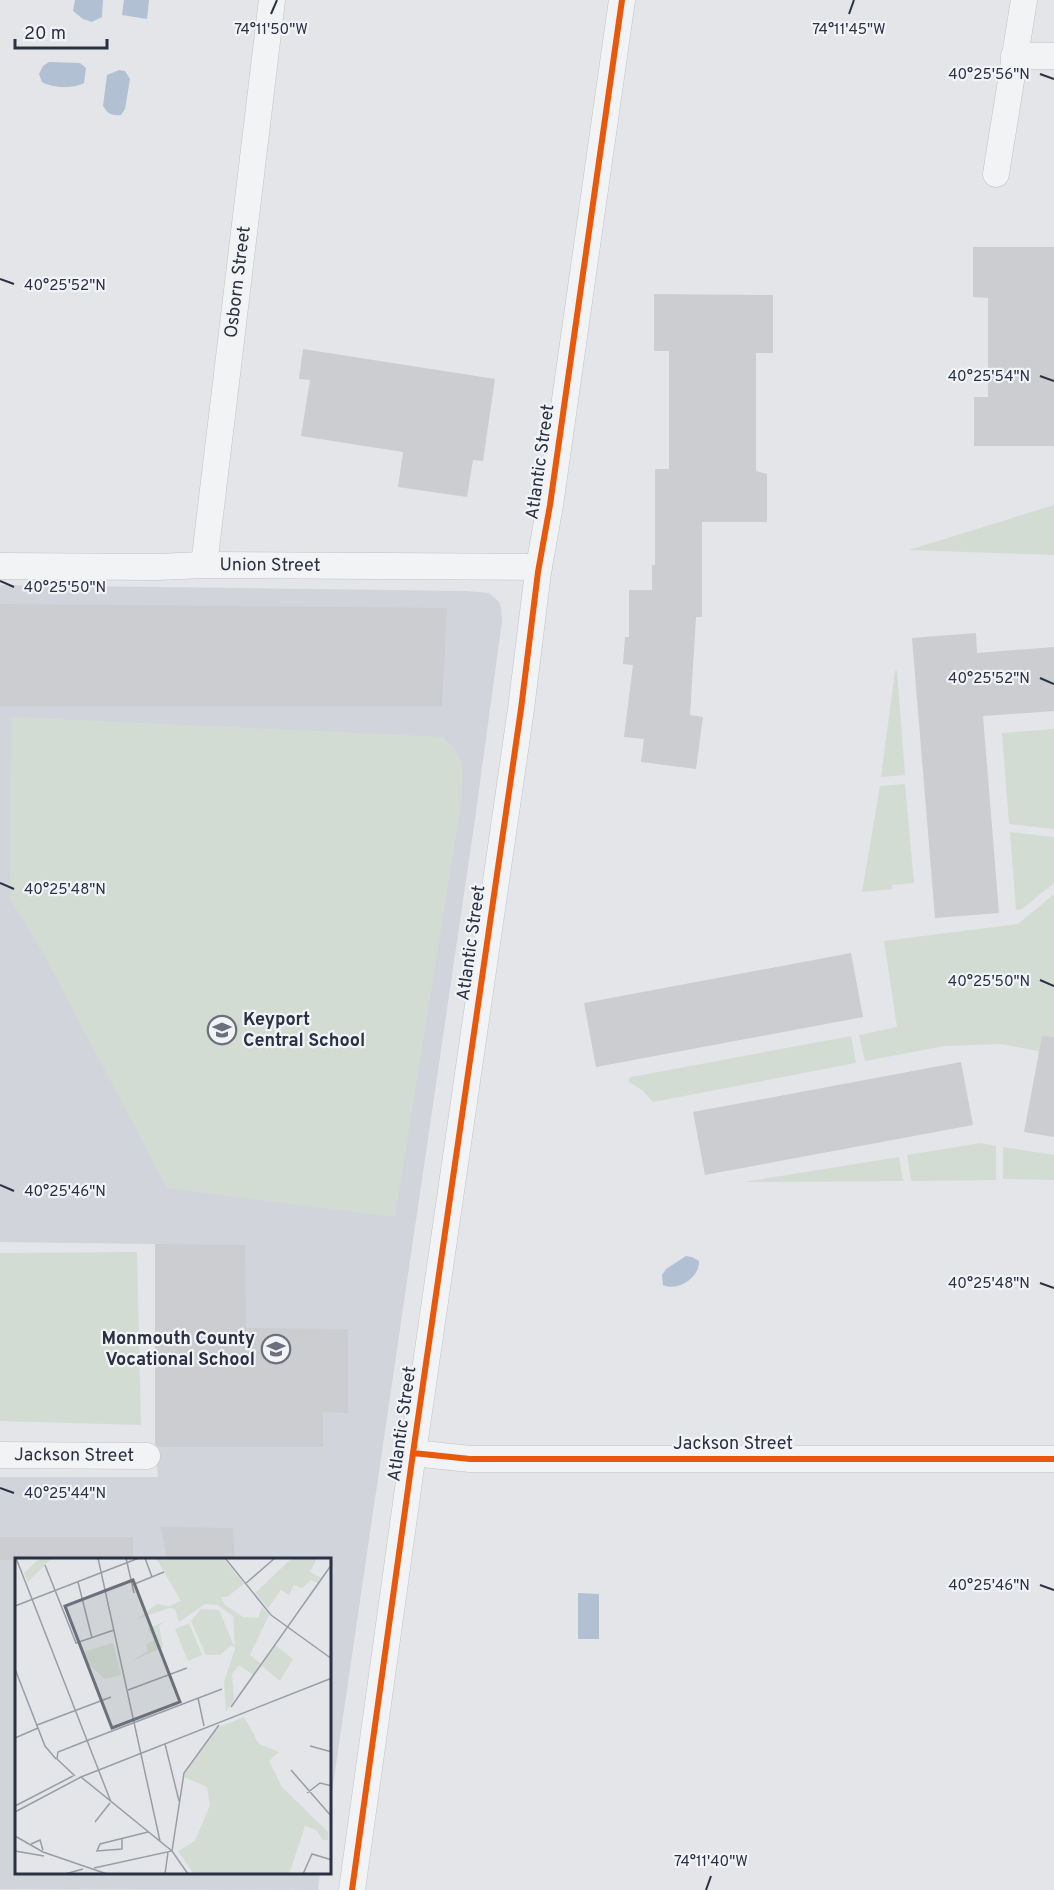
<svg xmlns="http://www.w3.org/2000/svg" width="1054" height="1890" font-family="Overpass,sans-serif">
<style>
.built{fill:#d1d4db}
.green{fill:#d3dcd3}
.water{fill:#b1c1d3}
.building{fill:#cbcdd0}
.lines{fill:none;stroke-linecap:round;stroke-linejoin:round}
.minor-casing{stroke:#c1c3c6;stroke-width:27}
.minor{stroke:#f2f3f5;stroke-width:26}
.cycleway-casing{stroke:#f1f3f7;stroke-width:10}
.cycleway{stroke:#e8590c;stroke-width:6}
.ticks{fill:none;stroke:#293142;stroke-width:2}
.labels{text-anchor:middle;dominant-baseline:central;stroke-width:4.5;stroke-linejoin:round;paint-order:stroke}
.street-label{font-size:18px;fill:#293142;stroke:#f1f3f7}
.poi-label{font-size:18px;font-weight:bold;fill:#293142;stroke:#f1f3f7;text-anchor:start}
.inset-road{fill:none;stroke:#999da6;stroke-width:1.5}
.view{fill:#6a707c;fill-opacity:0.15;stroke:#6a707c;stroke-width:3}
.inset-edge{fill:none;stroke:#293142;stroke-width:3}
.ticks-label{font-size:15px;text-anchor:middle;fill:#293142;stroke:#f1f3f7;stroke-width:4.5;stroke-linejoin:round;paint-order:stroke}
</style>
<rect width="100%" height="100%" fill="#e3e5e8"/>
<path class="built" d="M 0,585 L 466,591 L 489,593 L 499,602 L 501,607 L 502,621 L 475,819 L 330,1805 L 330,1560 L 16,1560 L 16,1874 L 320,1874 L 318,1890 L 0,1889 L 0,1477 L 158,1477 L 155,1447 L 155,1244 L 0,1242 Z"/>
<path class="green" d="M 1054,505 L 1054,555 L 909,550 Z
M 895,671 L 897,671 L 905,775 L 881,777 Z
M 11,717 L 443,737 C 468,760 462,766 462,798 L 395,1217 L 167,1188 L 42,951 L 10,899 Z
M 1054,729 L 1054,829 L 1009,824 L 1002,733 Z
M 905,784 L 914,883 L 892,885 L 892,889 L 862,892 L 880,786 Z
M 1010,832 L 1054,837 L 1054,883 L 1022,909 L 1016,910 Z
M 1054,894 L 1054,1054 L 1001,1044 L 945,1046 L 865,1061 L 859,1035 L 897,1027 L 884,941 L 1018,924 Z
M 851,1036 L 856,1063 L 653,1102 L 643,1091 L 628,1081 L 631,1077 Z
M 981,1143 L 996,1146 L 996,1180 L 911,1181 L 907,1155 Z
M 1003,1147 L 1054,1155 L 1054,1180 L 1003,1179 Z
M 899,1157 L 903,1181 L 743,1182 Z
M 137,1252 L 141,1425 L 0,1421 L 0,1253 Z"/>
<path class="water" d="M 75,0 L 103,0 L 102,17 L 92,22 L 83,19 L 73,11 Z
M 124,0 L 149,0 L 147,19 L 122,15 Z
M 49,62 L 80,63 L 86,68 L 84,83 C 74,89 52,88 42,82 L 39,74 L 43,66 Z
M 119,70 L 125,71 L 130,79 L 125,109 L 121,115 C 112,116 108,114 103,106 L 107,75 Z
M 686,1256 L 692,1257 L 699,1261 C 700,1277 678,1292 663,1285 L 662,1275 L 666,1269 Z
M 578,1593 L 599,1594 L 599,1639 L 578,1639 Z"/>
<path class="building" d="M 973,247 L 1054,247 L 1054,446 L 974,446 L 974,397 L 988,397 L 988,298 L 973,297 Z
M 654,294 L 773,295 L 773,353 L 756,353 L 756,471 L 767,474 L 767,522 L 702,522 L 702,617 L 696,617 L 690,715 L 703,717 L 696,769 L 641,762 L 644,739 L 624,737 L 633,665 L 623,664 L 625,637 L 629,637 L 629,590 L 652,590 L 652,565 L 655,565 L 655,469 L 669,469 L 669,351 L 654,351 Z
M 303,349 L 495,379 L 483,461 L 473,460 L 467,497 L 398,487 L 403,452 L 301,436 L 310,380 L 299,379 Z
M 0,604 L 447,608 L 442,706 L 0,706 Z
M 976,633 L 977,653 L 1054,647 L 1054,711 L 983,716 L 999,913 L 935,918 L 912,638 Z
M 851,953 L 863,1017 L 596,1067 L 584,1003 Z
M 1042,1036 L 1054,1037 L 1054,1137 L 1024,1132 Z
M 961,1062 L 973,1125 L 705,1175 L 693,1112 Z
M 155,1244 L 245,1245 L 246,1328 L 348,1329 L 348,1413 L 323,1412 L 323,1447 L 158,1447 L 155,1444 Z
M 161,1527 L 233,1528 L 235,1560 L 167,1560 Z
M 0,1537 L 133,1537 L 133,1560 L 0,1560 Z"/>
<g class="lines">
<g class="minor-casing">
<g id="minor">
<path d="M 1014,56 L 1054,56"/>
<path d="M 996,174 L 1024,0"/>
<path id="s1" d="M 204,565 L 272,0"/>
<path id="s2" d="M 0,566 L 157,567 L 204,565 L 539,567"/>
<path d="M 413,1453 L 470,1459 L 1054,1459"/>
<path id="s3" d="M 0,1455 L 147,1456"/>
<path d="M 352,1890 L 413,1453 L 521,709 L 538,572 L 550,505 L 622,0"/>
</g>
</g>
<use href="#minor" class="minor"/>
<g class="cycleway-casing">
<path id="cycleway" d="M 413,1453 L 470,1459 L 1054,1459
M 352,1890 L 413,1453 L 521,709 L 538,572 L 550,505 L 622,0"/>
</g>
<use href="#cycleway" class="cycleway"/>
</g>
<path class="ticks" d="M 271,14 L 277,0M 849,14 L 854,0M 1040,74 L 1054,79M 0,279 L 14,284M 1040,376 L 1054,381M 0,581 L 14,587M 1040,678 L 1054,684M 0,883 L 14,889M 1040,980 L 1054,986M 0,1185 L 14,1191M 1040,1283 L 1054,1288M 0,1488 L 14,1493M 1040,1585 L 1054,1590M 706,1890 L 711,1876"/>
<defs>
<g id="school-ring" transform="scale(1.5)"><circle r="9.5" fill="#f1f3f7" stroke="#6a707c" stroke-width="1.5"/><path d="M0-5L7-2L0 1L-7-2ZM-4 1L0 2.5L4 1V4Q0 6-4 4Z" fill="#6a707c"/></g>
</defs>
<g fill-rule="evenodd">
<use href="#school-ring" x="222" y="1030"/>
<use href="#school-ring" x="276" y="1349"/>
</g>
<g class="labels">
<g class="street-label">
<text stroke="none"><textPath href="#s1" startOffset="285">Osborn Street</textPath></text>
<text transform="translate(541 462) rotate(-82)">Atlantic Street</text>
<text stroke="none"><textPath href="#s2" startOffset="270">Union Street</textPath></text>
<text transform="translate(472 943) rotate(-82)">Atlantic Street</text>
<text transform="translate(403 1424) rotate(-82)">Atlantic Street</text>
<text x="733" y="1444">Jackson Street</text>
<text stroke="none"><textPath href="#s3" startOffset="74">Jackson Street</textPath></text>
</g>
<g class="poi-label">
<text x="243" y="1020">Keyport<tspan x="243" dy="21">Central School</tspan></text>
<text x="255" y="1339" text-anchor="end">Monmouth County<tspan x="255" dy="21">Vocational School</tspan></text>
</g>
</g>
<g transform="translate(15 1558)">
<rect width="316" height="316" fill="#e3e5e8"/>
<path d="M 25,0 L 37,0 L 13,24 L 9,15 ZM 141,0 L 208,0 L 229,26 L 212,39 L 206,39 L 209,46 L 228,59 L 243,60 L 247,49 L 254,57 L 235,97 L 246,106 L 260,87 L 278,101 L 265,123 L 247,108 L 238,117 L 224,107 L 217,116 L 219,141 L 211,154 L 209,124 L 220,90 L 216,87 L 205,97 L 191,97 L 176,63 L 186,51 L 204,52 L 220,90 L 218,58 L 203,47 L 190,46 L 164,64 L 160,51 L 154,50 L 122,61 L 142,46 L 154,48 L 166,43 ZM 277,0 L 302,0 L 295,14 L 306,20 L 303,25 L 296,22 L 287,30 L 279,27 L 274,37 L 266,32 L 253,50 L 240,35 ZM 150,63 L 144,68 L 148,89 L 117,103 L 133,93 L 131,87 L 139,82 L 133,71 ZM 174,65 L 187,97 L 173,103 L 160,71 ZM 98,85 L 106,117 L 90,121 L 73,106 L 68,94 ZM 229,159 L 244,186 L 264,194 L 254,203 L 267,229 L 313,274 L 313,282 L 308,282 L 301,272 L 290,268 L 274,316 L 179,316 L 163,293 L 180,283 L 195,247 L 192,229 L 169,219 L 170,215 L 204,169 Z" fill="#d3dcd3"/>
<path class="inset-road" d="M 1,0 L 96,244M 83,0 L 145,283M 111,0 L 119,35M 130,0 L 137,19M 210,0 L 256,57 L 317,101M 30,7 L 61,85 L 99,72M 63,24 L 77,80M 230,26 L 260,0M 117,27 L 149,14M 0,48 L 124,0M 0,111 L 30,188 L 41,201M 113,132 L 172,110M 183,140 L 189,168M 216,149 L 317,6M 22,167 L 96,139M 0,180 L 23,170M 71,183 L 207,131M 150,186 L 164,243M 295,188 L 317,194M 276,212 L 317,259M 60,218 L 42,201 L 43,194 L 71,183M 66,219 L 157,293 L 173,316M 292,235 L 305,225 L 317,228M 0,248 L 58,218M 0,254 L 66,219 L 317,120M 80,264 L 95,245M 0,278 L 28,294 L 92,316M 107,281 L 107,291 L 82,293 L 85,286 L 133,274M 16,286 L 25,282 L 28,292M 0,293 L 29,298M 79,310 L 157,293 L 169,215 L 204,167M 50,316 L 68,311M 150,316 L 153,294M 288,316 L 297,296 L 317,302"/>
<path class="view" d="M 118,22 L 165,144 L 97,170 L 50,48 Z"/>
<rect width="316" height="316" class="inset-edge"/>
</g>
<g class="ticks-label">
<text x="271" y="34">74°11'50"W</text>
<text x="849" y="34">74°11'45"W</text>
<text x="989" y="79">40°25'56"N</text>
<text x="65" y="290">40°25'52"N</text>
<text x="989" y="381">40°25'54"N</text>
<text x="65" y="592">40°25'50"N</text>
<text x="989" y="683">40°25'52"N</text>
<text x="65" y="894">40°25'48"N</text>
<text x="989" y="986">40°25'50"N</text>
<text x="65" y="1196">40°25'46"N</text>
<text x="989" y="1288">40°25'48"N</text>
<text x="65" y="1498">40°25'44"N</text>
<text x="989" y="1590">40°25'46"N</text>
<text x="711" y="1866">74°11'40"W</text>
</g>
<path d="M15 39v9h92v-9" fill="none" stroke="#293142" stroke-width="3"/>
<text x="24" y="39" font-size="18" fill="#293142" stroke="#f1f3f7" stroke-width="4.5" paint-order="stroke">20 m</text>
</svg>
